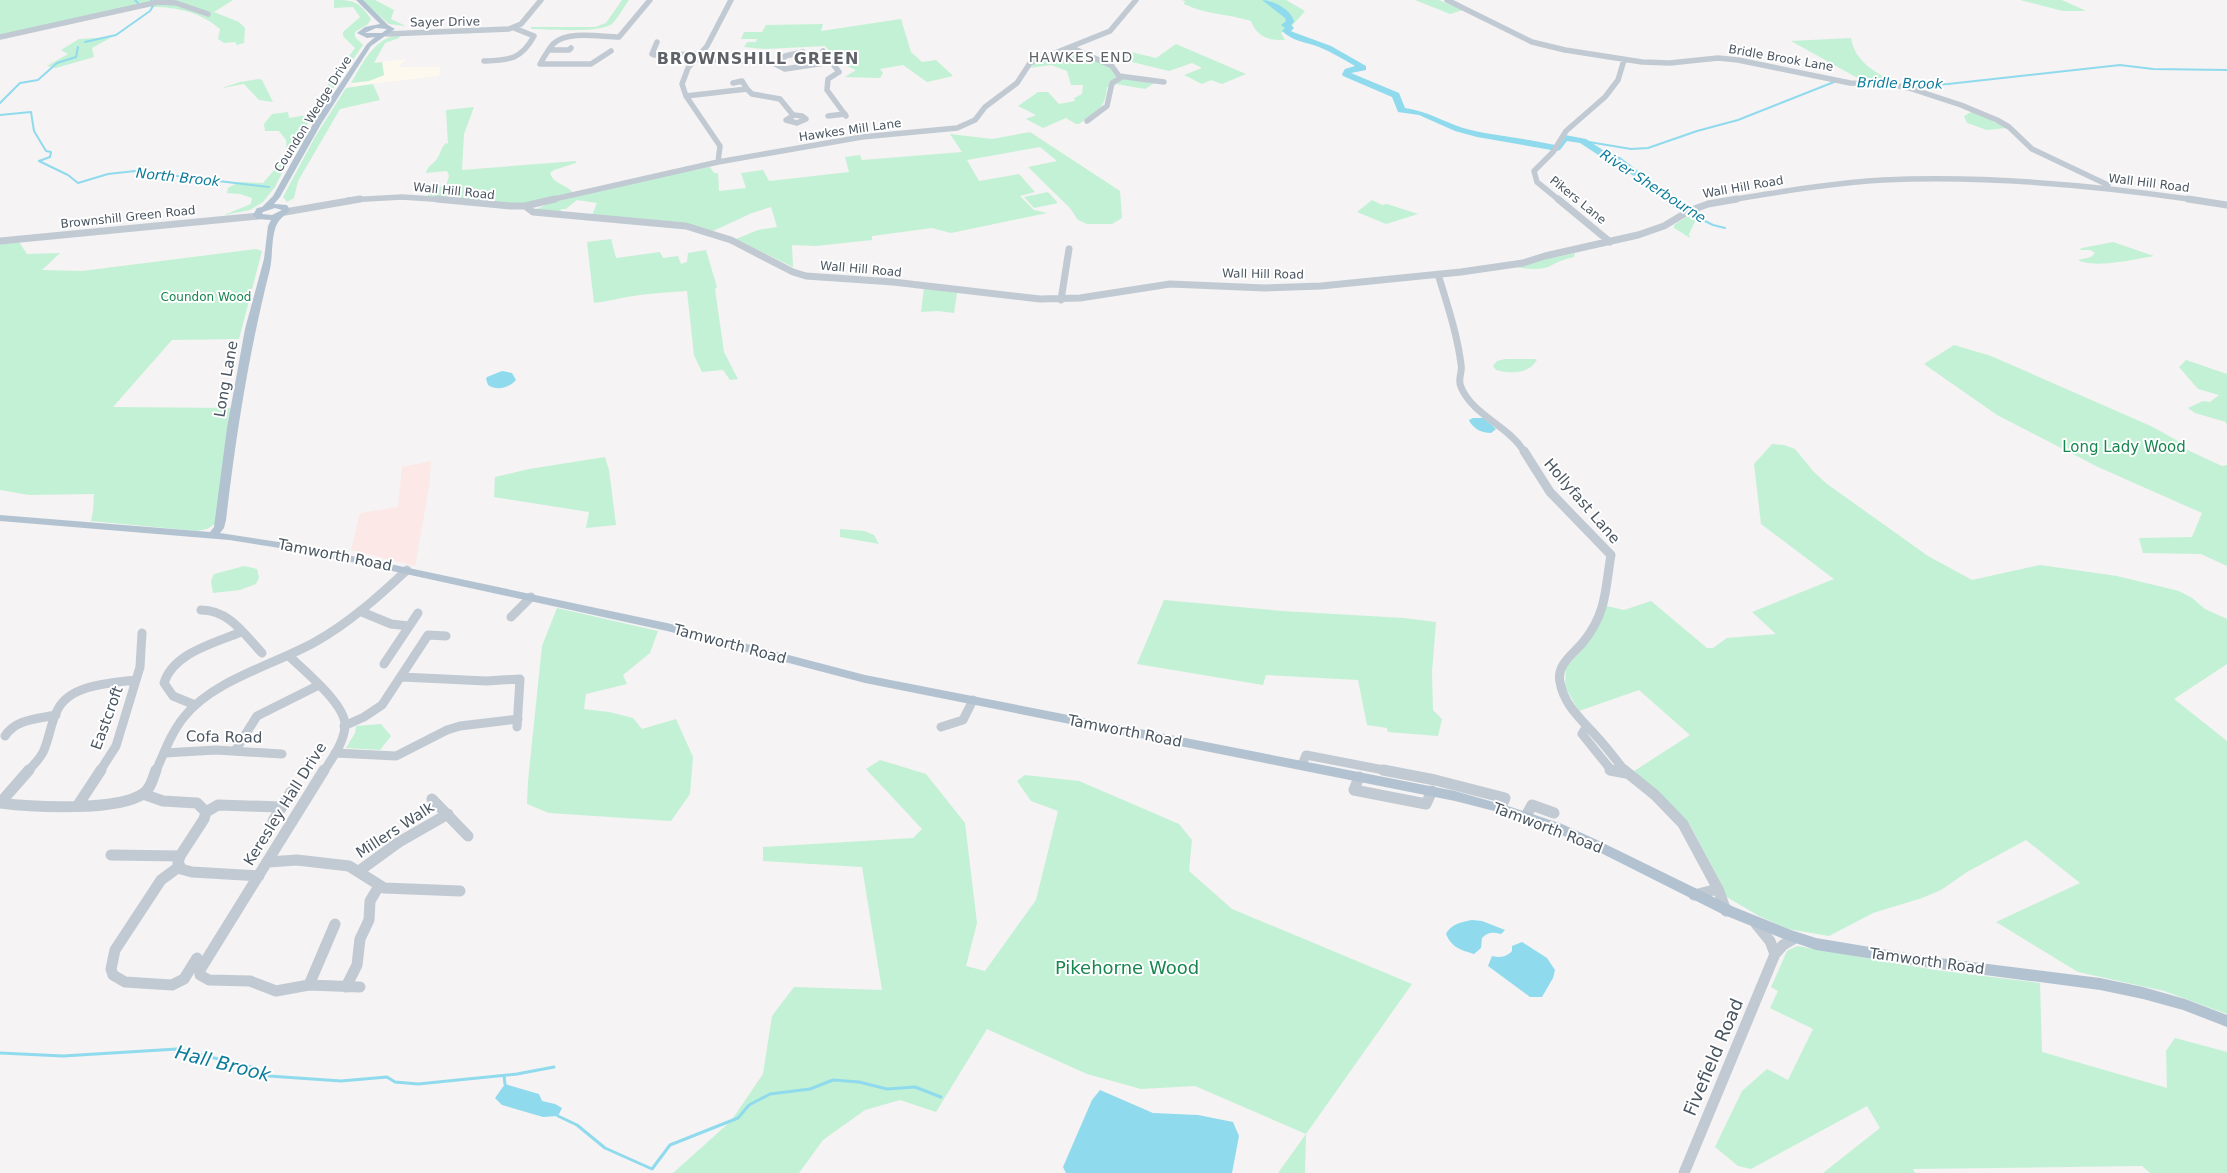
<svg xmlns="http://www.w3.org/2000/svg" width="2227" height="1173" font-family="'DejaVu Sans',sans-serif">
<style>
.commercial{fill:#fdf9ef}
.medical{fill:#fce8e6}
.green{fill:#c3f1d5}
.water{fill:#90daee}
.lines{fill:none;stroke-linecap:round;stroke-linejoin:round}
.stream-far1{stroke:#90daee;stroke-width:2}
.stream{stroke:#90daee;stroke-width:3}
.river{fill:#90daee;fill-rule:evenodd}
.minor-far3{stroke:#c1cad2;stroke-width:5.5}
.minor-far2{stroke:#c1cad2;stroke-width:7}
.minor-far1{stroke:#c1cad2;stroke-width:9}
.minor{stroke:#c1cad2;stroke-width:11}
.major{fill:#b3c2d1;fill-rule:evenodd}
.labels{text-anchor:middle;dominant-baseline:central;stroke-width:4;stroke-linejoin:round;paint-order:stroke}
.far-street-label{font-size:12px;fill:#4a5661;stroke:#fff}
.far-park-label{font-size:12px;fill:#17864f;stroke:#fff}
.far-neighbourhood-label{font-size:14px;letter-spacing:1px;fill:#5f6368;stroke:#fff}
.far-water-label{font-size:14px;font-style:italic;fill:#0c7c9b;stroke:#fff}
.street-label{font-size:15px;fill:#4a5661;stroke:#fff}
.park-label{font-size:15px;fill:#17864f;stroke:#fff}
.far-district-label{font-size:16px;font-weight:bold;letter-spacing:1px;fill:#5f6368;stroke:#fff}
.near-park-label{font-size:18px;fill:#17864f;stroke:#fff}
.near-street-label{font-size:18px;fill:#4a5661;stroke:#fff}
.near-water-label{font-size:19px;font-style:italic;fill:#0c7c9b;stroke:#fff}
</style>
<rect width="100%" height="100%" fill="#f5f3f3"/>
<path class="commercial" d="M 406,59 L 399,67 L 440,67 L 439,76 L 353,86 L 351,83 L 369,81 L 384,75 L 382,62 Z"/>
<path class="medical" d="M 431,461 L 429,487 L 415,566 L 351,550 L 360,513 L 398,507 L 402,467 Z"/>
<path class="green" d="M 0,0 L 233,0 L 214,12 L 239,22 L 245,28 L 244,43 L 236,45 L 236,42 L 224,43 L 218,39 L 220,29 C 200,11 173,6 146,7 L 0,36 Z
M 334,0 C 355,0 359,2 371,19 L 368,24 L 355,32 L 355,37 L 363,45 L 330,93 L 321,94 L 355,48 L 343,36 L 343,32 L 360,17 L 353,7 L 334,8 Z
M 361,0 L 375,0 L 394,10 L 391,19 L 406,26 L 389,24 Z
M 622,0 L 629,0 C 624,7 619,16 613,23 C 601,34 548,29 531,29 L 531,27 L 595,27 L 606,23 Z
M 1181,0 L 1286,0 L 1305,11 L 1290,28 L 1281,33 L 1285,40 C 1269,41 1257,37 1251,21 C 1229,14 1204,14 1184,4 L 1185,1 Z
M 1415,0 L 1439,0 L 1463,10 L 1450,14 Z
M 2020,0 L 2062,0 L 2086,11 L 2063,11 Z
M 901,19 L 911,52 L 922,62 L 936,60 L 953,76 L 927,82 L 903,65 L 880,69 L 883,73 L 880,78 L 845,77 L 856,70 L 842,64 L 825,46 L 765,49 L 744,47 L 747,42 L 756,42 L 757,39 L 741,39 L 744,32 L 762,32 L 766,25 L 823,24 L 821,31 Z
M 400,35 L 399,38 L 385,43 L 374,63 L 382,62 L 384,75 L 369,81 L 351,83 C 363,63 374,37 400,35 Z
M 112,37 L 92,48 L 94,57 L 56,68 L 47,66 L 68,54 L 61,50 L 79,39 Z
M 1851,38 C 1854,60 1876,75 1895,81 L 1894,83 L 1863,81 L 1791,41 Z
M 1176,44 L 1246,74 L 1222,84 L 1211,80 L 1202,84 L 1184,75 L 1202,68 L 1192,63 L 1169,71 L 1128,61 L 1097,58 L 1111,52 L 1120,54 L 1127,51 L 1156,58 Z
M 1071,51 L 1111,67 L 1114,73 L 1156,82 L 1145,89 L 1116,84 L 1113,87 L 1107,87 C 1105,109 1097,112 1079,124 L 1076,124 L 1066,118 L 1043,128 L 1026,119 L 1036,115 L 1018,106 L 1038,92 L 1048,92 L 1059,104 L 1075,101 L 1074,98 L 1082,94 L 1083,85 L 1071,85 L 1067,71 L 1051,65 L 1029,68 L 1039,60 Z
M 259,79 L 262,80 L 273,102 L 259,100 L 244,84 L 222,88 L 240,82 Z
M 373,84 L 380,100 L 340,109 L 298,181 L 294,198 L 287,202 L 283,197 L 315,137 L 346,88 Z
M 327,96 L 303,131 L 275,187 L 263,202 L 250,210 L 224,215 L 251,204 L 252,198 L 240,194 L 227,193 L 228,188 L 239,182 L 263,183 L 287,155 L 286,140 L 279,131 L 265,131 L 264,124 L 272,114 L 288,112 L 289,118 L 308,115 L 321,97 Z
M 474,107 L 464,134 L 462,170 L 576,161 L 576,163 L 554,170 L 550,173 C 554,185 567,184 573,193 L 528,203 L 500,203 L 428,196 L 428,188 L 446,186 L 449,176 L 447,171 L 426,173 C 428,164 435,164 438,157 C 441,152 441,148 446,143 L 448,144 L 446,110 Z
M 1973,111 L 2006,128 L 1987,130 L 1967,123 L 1964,116 Z
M 1030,132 L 1120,191 L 1122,218 L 1112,224 L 1087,224 L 1078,220 L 1070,208 L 1028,167 L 1057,161 L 1040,147 L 967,160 L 979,181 L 1019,174 L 1035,192 L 1020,196 L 1034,210 L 1047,213 L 951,233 L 932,228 L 872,236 L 872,240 L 816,246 L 792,245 L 793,267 L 736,239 L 758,230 L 777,227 L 771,207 L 752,213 L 713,231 L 679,222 L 592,215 L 597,203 L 577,200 L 566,209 L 562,209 L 559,212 L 537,209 L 547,204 L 637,181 L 710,167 L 714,173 L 718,173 L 719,191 L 746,188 L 741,173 L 763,170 L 769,181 L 849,172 L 845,157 L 860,155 L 862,160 L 962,152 L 950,134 L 992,139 Z
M 1048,192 L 1058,203 L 1034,208 L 1024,197 Z
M 1372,200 L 1382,205 L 1387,204 L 1418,214 L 1386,224 L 1357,212 Z
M 1701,208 L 1689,234 L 1690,238 L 1674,228 L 1674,225 Z
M 611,239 L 616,258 L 660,252 L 663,258 L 678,256 L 681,264 L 687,262 L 688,253 L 706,250 L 717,287 L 715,289 L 724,352 L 738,379 L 730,380 L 723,370 L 702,372 L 694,355 L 687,291 C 671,292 655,293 640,295 C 624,297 610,301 594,303 L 587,242 Z
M 19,242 L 27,254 L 60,253 L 42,270 L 82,271 L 256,249 L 262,251 L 239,339 L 172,340 L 113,407 L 231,408 L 215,524 L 207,529 L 197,531 L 91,521 L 93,511 L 94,494 L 29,495 L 0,490 L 0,243 Z
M 2113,242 L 2154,256 C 2136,259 2093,269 2078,260 L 2091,257 L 2095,253 L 2090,250 L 2079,250 L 2082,248 Z
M 1575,253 L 1574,257 C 1565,259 1560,261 1552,265 C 1543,271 1523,269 1513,266 Z
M 924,288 L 957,293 L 954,313 L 938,311 L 921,312 Z
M 1954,345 L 1991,356 L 2153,427 L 2183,444 L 2181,447 L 2222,466 L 2227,465 L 2227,566 L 2201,554 L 2143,553 L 2139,538 L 2192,537 L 2202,513 L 2098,467 L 1997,415 L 1924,364 Z
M 1505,359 L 1535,359 L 1537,360 C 1529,374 1510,374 1496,370 L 1493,366 L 1497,361 Z
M 2186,360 L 2227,374 L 2227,426 L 2226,422 L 2195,413 L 2188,408 L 2203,401 L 2210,402 L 2219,395 L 2198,389 L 2179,367 Z
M 1772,444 L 1784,445 L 1795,449 L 1814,472 L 1827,484 L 1928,556 L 1972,580 L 2040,565 L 2117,576 L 2179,591 L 2192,598 L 2205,609 L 2227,619 L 2227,664 L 2174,699 L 2227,741 L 2227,1014 L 2164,991 L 2078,972 L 1996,922 L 2080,883 L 2026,840 L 1967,872 L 1941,890 L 1922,898 L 1873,913 L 1829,936 L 1788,929 L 1759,916 L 1725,896 L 1721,883 L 1690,825 L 1672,806 L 1631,773 L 1690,735 L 1639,690 L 1579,711 L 1565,687 L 1566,667 C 1585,648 1597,630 1607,606 L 1624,610 L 1651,601 L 1707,648 L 1713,648 L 1727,638 L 1776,634 L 1752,612 L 1834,579 L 1761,524 L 1754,464 Z
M 605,457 L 609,470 L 616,525 L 586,528 L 589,512 L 494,497 L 495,477 L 529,469 Z
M 840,529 L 864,531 L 874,535 L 879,544 L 840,537 Z
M 244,566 L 257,569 L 259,578 L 256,584 L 240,590 L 213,593 L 211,581 L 214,574 Z
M 1164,600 L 1282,611 L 1404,618 L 1436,622 L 1432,672 L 1433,710 L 1442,719 L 1438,736 L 1388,732 L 1387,728 L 1367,725 L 1358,680 L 1266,675 L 1263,685 L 1137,664 Z
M 557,608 L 658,631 L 650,653 L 623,675 L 627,684 L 586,694 L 584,709 L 609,712 L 633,718 L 642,729 L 676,719 L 693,757 L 690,794 L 671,821 L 549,813 L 527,804 L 528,781 L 542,646 Z
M 381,724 L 391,736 L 380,750 L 346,748 L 355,733 L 356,726 Z
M 880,760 L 926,774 L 965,823 L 977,923 L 966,966 L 985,971 L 1036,900 L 1058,811 L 1031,801 L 1017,781 L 1025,775 L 1079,781 L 1179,824 L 1192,840 L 1189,871 L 1232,909 L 1412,984 L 1306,1134 L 1305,1173 L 1278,1173 L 1306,1134 L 1195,1086 L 1141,1089 L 1087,1074 L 987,1029 L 936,1112 L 900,1100 L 865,1110 L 823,1140 L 799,1173 L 673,1173 L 731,1121 L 763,1074 L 772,1016 L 794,987 L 882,990 L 862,867 L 763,861 L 763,847 L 913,838 L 922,829 L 866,769 Z
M 1797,946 L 1935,970 L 2040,983 L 2042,1052 L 2167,1088 L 2166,1051 L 2175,1038 L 2227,1052 L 2227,1173 L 2150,1173 L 2142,1166 L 1913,1169 L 1915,1173 L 1823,1173 L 1880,1128 L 1867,1106 L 1751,1169 L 1738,1166 L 1715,1147 L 1742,1091 L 1767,1069 L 1788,1080 L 1813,1029 L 1770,1008 L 1778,991 L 1771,987 L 1787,951 Z"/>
<path class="water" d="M 502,371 L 512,373 L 516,380 C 509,388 497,391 488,385 L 486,379 L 487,377 Z
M 1473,418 L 1484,418 L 1496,429 L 1491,433 C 1482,433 1473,429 1469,420 Z
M 1472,920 L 1482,921 L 1505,930 L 1501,934 C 1492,932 1488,932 1482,938 L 1481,948 L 1474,954 C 1461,950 1452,948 1446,934 C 1451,924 1461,922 1472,920 Z
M 1522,942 L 1547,958 L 1555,970 L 1553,978 L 1542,997 L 1530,997 L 1488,966 L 1492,956 C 1501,958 1506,957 1512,951 L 1512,946 Z
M 505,1084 L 539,1094 L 542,1101 L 555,1104 L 562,1108 L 558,1116 L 543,1117 L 502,1105 L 495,1098 Z
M 1100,1090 L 1153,1113 L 1198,1115 L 1233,1122 L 1239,1136 L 1232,1173 L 1066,1173 L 1063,1167 L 1092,1100 Z"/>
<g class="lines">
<path class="stream-far1" d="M 135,0 L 138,3
M 85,42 L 116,35 L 150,11 L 153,6 L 151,0
M 1910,86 L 1948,84 L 2120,65 L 2153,69 L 2227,70
M 0,103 L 20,83 L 38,80 L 57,63 L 76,57 L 78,47
M 0,115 L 31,112 L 34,131 L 46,151 L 51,152 L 50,157 L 39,161 L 68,175 L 78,183 L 108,174 L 135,171 L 269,187
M 1583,141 L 1631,149 L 1648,148 L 1697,131 L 1738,120 L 1834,82
M 1689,213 L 1713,225 L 1725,228"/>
<path class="stream" d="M 0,1053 L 63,1056 L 177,1049 L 256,1068 L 269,1076 L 341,1081 L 387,1077 L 395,1082 L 418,1084 L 517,1074 L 554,1067
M 504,1076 L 505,1084
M 558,1116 L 577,1125 L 605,1148 L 652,1169 L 670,1145 L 738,1118 L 749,1105 L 770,1094 L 810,1089 L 833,1080 L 859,1082 L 887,1089 L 915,1087 L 941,1097"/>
<path class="river" d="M 1262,0 C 1273,0 1292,10 1294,22 L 1291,25 L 1294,28 L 1291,31 L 1293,32 L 1331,46 L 1366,66 L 1366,70 L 1351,73 L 1399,93 L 1405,108 C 1427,111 1442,121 1463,128 C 1493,136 1525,138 1555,145 L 1562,136 L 1565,135 L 1586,139 L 1612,156 L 1620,157 L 1687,209 L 1682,212 L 1679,211 L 1614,161 L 1606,160 L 1580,143 L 1567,141 L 1560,150 L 1557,151 L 1477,137 L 1455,131 L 1419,115 L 1398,112 L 1392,97 L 1343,76 L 1342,74 L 1345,69 L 1355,66 C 1343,59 1331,52 1319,47 C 1306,42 1292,41 1282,31 L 1285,28 L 1281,25 L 1286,21 L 1285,18 Z"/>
<path class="minor-far3" d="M 1447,0 L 1532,42 L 1565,50 L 1642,62 L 1670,63 L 1718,58 L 1738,60 L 1850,83 L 1888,84 L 1909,88 L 1961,105 L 1997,120 L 2009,127 L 2032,149 L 2108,185
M 387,34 L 509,29 L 521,24 L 541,0
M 0,37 L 158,2 L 176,3 L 208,14
M 657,42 L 652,54 L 654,55 L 700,54
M 1070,47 L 1112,66 L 1119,76 L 1164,82
M 550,50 L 569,50 L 571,48
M 611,51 L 591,64 L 540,64 C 544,57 548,50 553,44 C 568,30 600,37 619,37 L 650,0
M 823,51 L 839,72 L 828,79 L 827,90 L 846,116
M 696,59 L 773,63 L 785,69 L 838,61
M 484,61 C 509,60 521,60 534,36 L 514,28
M 776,64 L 782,61 L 785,56 L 803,52
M 747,89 L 752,94 L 780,99 L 793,115
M 686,96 L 747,89 L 742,81 L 733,83
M 794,115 L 802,116 L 806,119 L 797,123 L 786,120 Z
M 828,116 L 845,114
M 1087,121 L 1107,106 L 1112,83 L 1122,77
M 718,162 L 720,146 L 686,96 L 682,84 L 688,68 L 707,46 L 731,0
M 348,200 L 402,197 L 447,200
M 550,200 L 718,162 L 862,137 L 957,128 L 975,120 L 985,107 L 1017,83 L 1030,63 L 1110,31 L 1136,0
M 1559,200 L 1537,182 L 1534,171 L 1553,152 L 1566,131 L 1605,97 L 1618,80 L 1624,60
M 1729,200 C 1780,192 1832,183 1883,180 C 1988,175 2093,185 2196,200"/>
<path class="minor-far2" d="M 437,199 L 511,206 L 525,206 L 555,199
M 1558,199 L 1610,242
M 2188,199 L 2227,205
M 525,206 L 533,212 L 686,226 L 731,240 L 793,272 L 806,276 L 893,282 L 1040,299 L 1080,298 L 1170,284 L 1265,288 L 1321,286 L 1461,272 L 1523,263 L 1545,256 L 1638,235 L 1664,226 L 1689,211 L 1708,204 L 1737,199
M 285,212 L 360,199
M 0,241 L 258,216
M 1438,274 C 1447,304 1457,333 1461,364 C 1463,372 1457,379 1461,387 C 1473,416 1510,426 1525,453
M 1061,300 L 1069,249"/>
<path class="minor-far1" d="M 1524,451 L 1550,492 L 1611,555 C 1605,589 1607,612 1584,641 C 1575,653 1556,664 1560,682 C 1564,706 1583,721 1598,738 C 1608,749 1616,760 1625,771
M 201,610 C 229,610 244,634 262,653
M 362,612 L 391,624 L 409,626
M 511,617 L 531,597
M 288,655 C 303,670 346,704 345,726 C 344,743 332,758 324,771
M 384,664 L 418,613
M 402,677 L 486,681 L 520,679 L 517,727
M 195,705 L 173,696 L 164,683 C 173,653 215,643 241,632
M 344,726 L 364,717 L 382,705 L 428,635 L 446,636
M 1587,726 L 1582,734 L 1612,771
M 941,727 L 963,720 L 973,700
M 5,736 C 16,719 37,719 56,715
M 235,751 L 257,716 L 317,686
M 165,753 L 216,750 L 282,754
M 335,753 L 396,756 L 447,730 L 460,726 L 518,719
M 1302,765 L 1306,755 L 1389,771
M 28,771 C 34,764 41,758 44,750 C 50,736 51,721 58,709 C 71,684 112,683 136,680
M 100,771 L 116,746 L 140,667 L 142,633
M 156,771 C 164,753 171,733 184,717 C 213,680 274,665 315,642 C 349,623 378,597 407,570"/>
<path class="minor" d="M 324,770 L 200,970 L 200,975 L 209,980 L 250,981 L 276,991 L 309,985 L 360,987
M 1383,770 L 1435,780 L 1505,798 L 1501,807
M 1610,770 L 1626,773
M 1624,770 L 1655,795 L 1683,824 L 1718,889 L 1726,911
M 1359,777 L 1354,790 L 1426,804 L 1432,791
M 143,794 L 163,801 L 197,803 L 206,812 L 204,819 L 180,856 L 178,863 L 181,869 L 192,872 L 259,876
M 432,799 L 468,836
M 0,803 C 31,807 119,812 144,793 C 151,788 153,778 156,770
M 0,803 L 29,770
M 78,805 L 101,770
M 206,812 L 218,805 L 282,807
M 1526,816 L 1532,805 L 1554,813
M 273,821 L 291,792
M 111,855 L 180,856
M 268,862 L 297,860 L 349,866 L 384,888 L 460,891
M 180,866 L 161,880 L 115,950 L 111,969 L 113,975 L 125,982 L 172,985 L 184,979 L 197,958
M 359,871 L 399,842 L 448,814
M 1694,895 L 1718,889
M 1756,924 L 1770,941 L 1775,954
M 309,985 L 335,924
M 346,987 L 357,965 L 360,939 L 369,920 L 370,901 L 379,886
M 1684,1173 L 1775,954 L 1783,945 L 1795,938"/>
<path class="major" d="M 356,0 L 363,0 L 388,25 L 395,29 L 371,46 L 321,124 L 280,197 L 274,204 L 287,205 L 290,210 C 286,215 281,217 277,224 C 271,236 273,255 270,269 C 249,352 236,434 226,520 L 224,528 L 220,533 L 305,546 L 667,623 L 865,675 L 1455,791 L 1511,807 L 1562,824 L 1595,839 L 1734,907 L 1791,930 L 1816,938 L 1924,956 L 2100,978 L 2143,987 L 2185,999 L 2227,1015 L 2227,1027 L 2183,1010 L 2143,999 L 2100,990 L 1924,967 L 1816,950 L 1781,938 L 1724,915 L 1585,845 L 1552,831 L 1502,813 L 1455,801 L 865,683 L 667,631 L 305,552 L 229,540 L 0,521 L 0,515 L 210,532 L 214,527 L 227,428 L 245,329 L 264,259 L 268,226 L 271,220 L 257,219 L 253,215 L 257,208 L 262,207 L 273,196 L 313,124 L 367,44 L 375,37 L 367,38 L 357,33 L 365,27 L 380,24 ZM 376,28 L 387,29 L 382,33 L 365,33 ZM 275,208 L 282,210 L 272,215 L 262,214 L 263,212 Z"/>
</g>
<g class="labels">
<g class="far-street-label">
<text transform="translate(445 22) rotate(-1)">Sayer Drive</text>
<text transform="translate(1781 58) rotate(10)">Bridle Brook Lane</text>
<text transform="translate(313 114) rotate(-58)">Coundon Wedge Drive</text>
<text transform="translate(850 130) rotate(-8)">Hawkes Mill Lane</text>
<text transform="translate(2149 183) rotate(7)">Wall Hill Road</text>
<text transform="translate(1743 187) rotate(-10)">Wall Hill Road</text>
<text transform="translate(454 191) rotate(6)">Wall Hill Road</text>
<text transform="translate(1578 200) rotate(39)">Pikers Lane</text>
<text transform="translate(128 217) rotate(-6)">Brownshill Green Road</text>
<text transform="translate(861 269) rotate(5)">Wall Hill Road</text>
<text transform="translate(1263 274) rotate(1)">Wall Hill Road</text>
</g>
<g class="far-park-label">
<text x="206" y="297">Coundon Wood</text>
</g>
<g class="far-neighbourhood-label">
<text x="1081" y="57">HAWKES END</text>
</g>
<g class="far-water-label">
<text transform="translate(1900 83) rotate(1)">Bridle Brook</text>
<text transform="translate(178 177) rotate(6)">North Brook</text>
<text transform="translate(1653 186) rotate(33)">River Sherbourne</text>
</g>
<g class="street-label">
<text transform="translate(226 379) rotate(-80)">Long Lane</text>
<text transform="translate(1582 501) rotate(49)">Hollyfast Lane</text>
<text transform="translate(335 555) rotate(11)">Tamworth Road</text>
<text transform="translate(730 644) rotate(15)">Tamworth Road</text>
<text transform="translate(107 718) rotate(-70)">Eastcroft</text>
<text transform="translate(1125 731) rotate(11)">Tamworth Road</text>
<text transform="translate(224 737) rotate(1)">Cofa Road</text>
<text transform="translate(285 804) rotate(-58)">Keresley Hall Drive</text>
<text transform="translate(1548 828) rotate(21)">Tamworth Road</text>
<text transform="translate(395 830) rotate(-33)">Millers Walk</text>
<text transform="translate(1927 961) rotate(8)">Tamworth Road</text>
</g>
<g class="park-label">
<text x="2124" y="447">Long Lady Wood</text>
</g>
<g class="far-district-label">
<text x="758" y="58">BROWNSHILL GREEN</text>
</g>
<g class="near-park-label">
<text x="1127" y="967">Pikehorne Wood</text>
</g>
<g class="near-street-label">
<text transform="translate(1713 1057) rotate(-67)">Fivefield Road</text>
</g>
<g class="near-water-label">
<text transform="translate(223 1063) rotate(14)">Hall Brook</text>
</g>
</g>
</svg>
